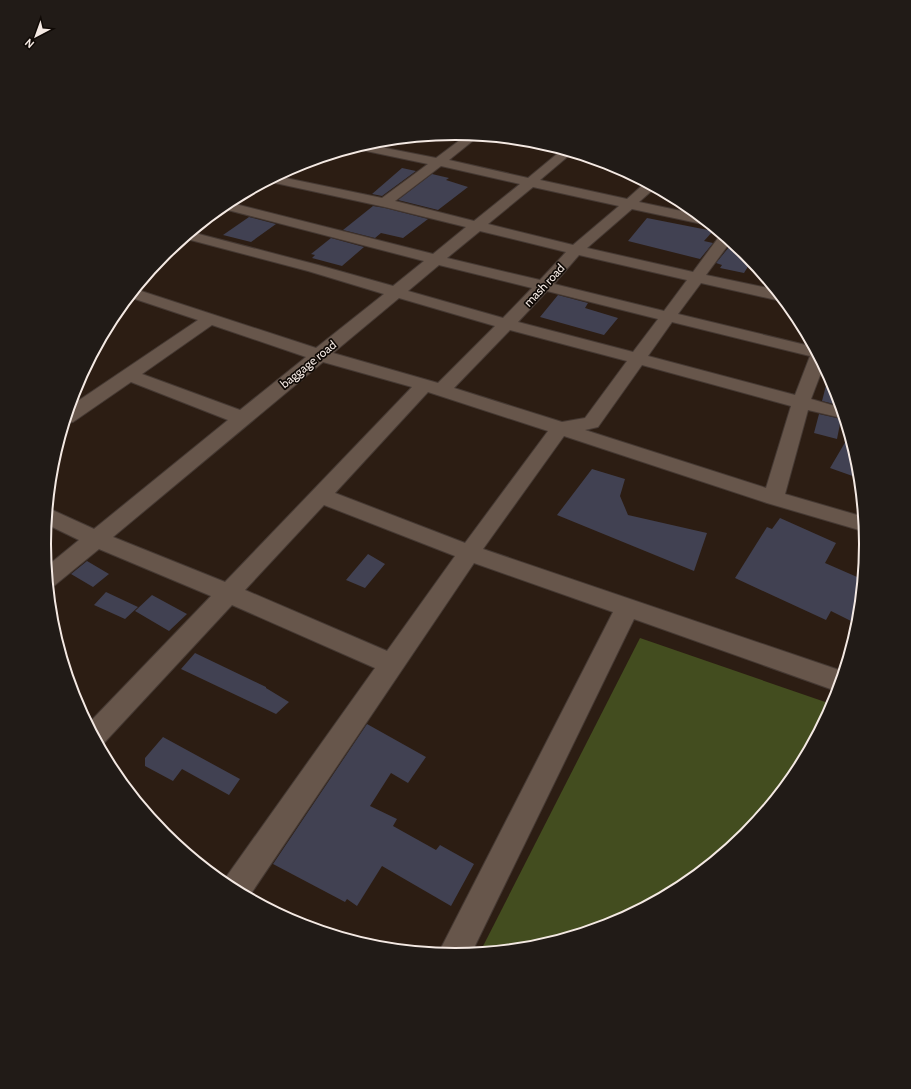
<svg xmlns="http://www.w3.org/2000/svg" width="911" height="1089" font-family="Cabin,sans-serif">
<style>
.green{fill:#434d1f}
.building{fill:#414152}
.lines{fill:none;stroke-linecap:round;stroke-linejoin:round}
.street-casing{stroke:#453933;stroke-width:2}
.street{fill:#67564b;fill-rule:evenodd}
.labels{text-anchor:middle;dominant-baseline:central;stroke-width:3.5;stroke-linejoin:round;paint-order:stroke}
.far-street-label{font-size:12px;fill:#f4e9e3;stroke:#0f0905}
.rim{fill:none;stroke:#f4e9e3;stroke-width:2}
</style>
<rect width="100%" height="100%" fill="#2c1d13"/>
<path class="green" d="M 640,638 L 834,705 L 798,773 L 746,836 L 684,887 L 613,925 L 536,948 L 479,954 Z"/>
<path class="building" d="M 402,168 L 416,171 L 382,196 L 372,194 Z
M 432,174 L 449,178 L 446,180 L 468,187 L 438,210 L 398,200 Z
M 373,206 L 385,208 L 428,219 L 403,238 L 381,233 L 375,238 L 343,230 Z
M 249,217 L 276,224 L 251,242 L 223,235 Z
M 647,218 L 713,231 L 704,241 L 713,243 L 700,259 L 628,241 Z
M 331,238 L 364,247 L 342,266 L 312,258 L 315,255 L 311,254 Z
M 729,247 L 742,250 L 752,260 L 744,273 L 720,268 L 722,265 L 716,263 Z
M 558,295 L 588,303 L 585,308 L 618,318 L 604,335 L 540,317 Z
M 829,374 L 836,387 L 842,406 L 822,401 Z
M 819,414 L 841,419 L 837,439 L 814,433 Z
M 850,434 L 859,464 L 861,479 L 830,468 Z
M 592,469 L 625,479 L 620,496 L 628,515 L 707,533 L 694,571 L 557,515 Z
M 780,518 L 836,543 L 825,563 L 864,580 L 859,625 L 831,611 L 826,620 L 735,578 L 767,527 L 772,529 Z
M 368,554 L 385,564 L 365,588 L 346,580 Z
M 87,561 L 109,574 L 93,587 L 71,574 Z
M 106,592 L 138,607 L 125,619 L 94,605 Z
M 152,595 L 187,614 L 169,631 L 135,611 Z
M 195,653 L 266,687 L 266,688 L 289,702 L 276,714 L 181,669 Z
M 367,724 L 426,757 L 408,783 L 391,773 L 370,806 L 397,819 L 393,826 L 436,850 L 440,845 L 474,864 L 451,906 L 382,866 L 357,906 L 347,899 L 345,902 L 273,864 Z
M 163,737 L 240,779 L 229,795 L 182,769 L 173,781 L 145,766 L 145,758 Z"/>
<g class="lines">
<g class="street-casing">
<path id="street" d="M 468,134 L 480,135 L 449,160 L 528,178 L 563,149 L 573,152 L 540,180 L 627,199 L 646,182 L 656,187 L 639,202 L 700,215 L 711,224 L 707,225 L 632,209 L 587,248 L 693,272 L 721,234 L 731,241 L 706,275 L 777,290 L 784,300 L 781,301 L 701,283 L 678,314 L 814,347 L 824,365 L 811,399 L 842,408 L 846,419 L 808,410 L 785,494 L 864,517 L 866,532 L 767,503 L 564,436 L 483,549 L 845,672 L 839,692 L 634,619 L 471,954 L 455,956 L 438,954 L 613,612 L 474,563 L 248,898 L 223,883 L 224,880 L 375,668 L 232,605 L 103,744 L 99,746 L 87,725 L 211,596 L 99,549 L 55,585 L 48,587 L 46,567 L 79,540 L 46,524 L 48,508 L 94,529 L 228,420 L 131,382 L 73,422 L 64,423 L 69,407 L 198,320 L 129,297 L 135,289 L 316,348 L 384,294 L 308,271 L 183,238 L 191,232 L 318,265 L 393,286 L 424,261 L 220,208 L 227,202 L 433,254 L 466,227 L 385,207 L 266,181 L 276,176 L 382,198 L 428,164 L 352,148 L 365,144 L 436,158 ZM 441,166 L 520,184 L 474,221 L 395,201 ZM 533,187 L 619,206 L 573,245 L 488,224 ZM 480,231 L 566,252 L 540,280 L 447,258 ZM 579,255 L 687,280 L 664,311 L 554,284 ZM 439,265 L 532,288 L 503,318 L 408,291 ZM 547,291 L 658,319 L 633,352 L 518,322 ZM 399,298 L 495,326 L 438,383 L 333,353 ZM 672,322 L 810,356 L 795,395 L 648,356 ZM 212,325 L 306,357 L 240,410 L 142,374 ZM 510,330 L 627,361 L 585,418 L 562,422 L 454,388 ZM 323,362 L 412,387 L 225,582 L 113,537 ZM 642,365 L 791,406 L 766,488 L 585,430 L 598,427 ZM 428,392 L 548,431 L 465,543 L 335,493 ZM 324,505 L 455,556 L 387,651 L 245,590 Z"/>
</g>
<use href="#street" class="street"/>
</g>
<g class="labels">
<g class="far-street-label">
<text transform="translate(544 285) rotate(-47)">mash road</text>
<text transform="translate(308 364) rotate(-39)">baggage road</text>
</g>
</g>
<path d="M0 0H911V1089H0ZM51 544a404 404 0 1 1 808 0a404 404 0 1 1-808 0Z" fill="#211b17" fill-rule="evenodd"/>
<path class="rim" d="M51 544a404 404 0 1 1 808 0a404 404 0 1 1-808 0Z"/>
<g transform="translate(36 36) rotate(221)" stroke="#0f0905" stroke-width="3" paint-order="stroke">
<path d="M0-3L7 15L0 10L-7 15Z" fill="#f4e9e3"/>
<text y="-6" font-size="11" font-weight="bold" text-anchor="middle" fill="#f4e9e3">N</text>
</g>
</svg>
